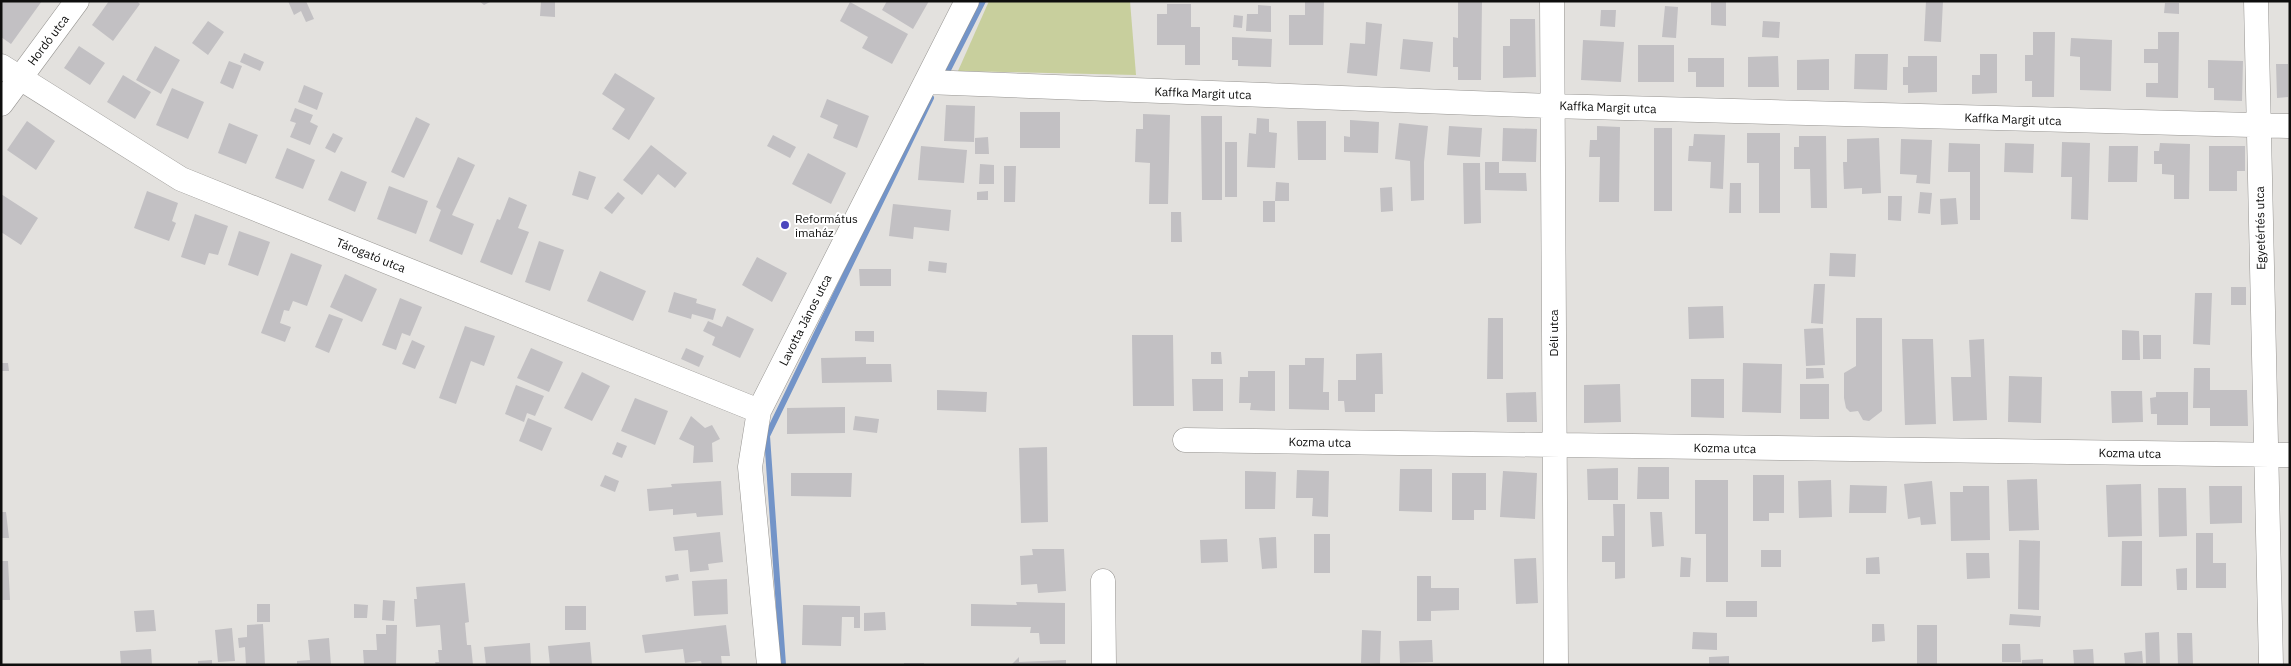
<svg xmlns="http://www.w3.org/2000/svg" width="2291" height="666" font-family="'IBM Plex Sans',sans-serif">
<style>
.green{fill:#c8cf9d}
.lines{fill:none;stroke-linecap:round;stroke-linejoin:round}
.stream{stroke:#7394c8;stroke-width:6}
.building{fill:#c2c0c3}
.street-casing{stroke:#969491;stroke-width:25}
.street{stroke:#fff;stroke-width:24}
.poi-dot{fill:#4b46bd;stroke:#fff;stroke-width:2}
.labels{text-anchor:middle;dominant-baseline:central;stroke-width:4;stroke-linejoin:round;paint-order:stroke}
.street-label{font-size:12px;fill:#0e0e0d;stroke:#fff}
.poi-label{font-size:12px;fill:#0e0e0d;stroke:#fff;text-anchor:start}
</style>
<rect width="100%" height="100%" fill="#e3e1de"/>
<path class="green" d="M 989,1 L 1130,1 L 1136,75 L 958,71 Z"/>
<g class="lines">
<path class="stream" d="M 948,70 L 983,1
M 783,665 L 767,436 L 931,98"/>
</g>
<path class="building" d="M 1,1 L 42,1 L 11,44 L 1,37 Z
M 109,1 L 137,1 L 140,4 L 113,41 L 92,25 Z
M 288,1 L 306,1 L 314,19 L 306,22 L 301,11 L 294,15 Z
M 479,1 L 492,1 L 484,5 Z
M 541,1 L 555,1 L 555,17 L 540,16 Z
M 887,1 L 929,1 L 913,29 L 882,10 Z
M 1305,1 L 1324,1 L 1323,45 L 1289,45 L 1289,15 L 1305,15 Z
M 1458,1 L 1482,1 L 1481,80 L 1458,80 L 1458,67 L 1453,67 L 1453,37 L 1458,38 Z
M 1711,1 L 1726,1 L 1726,26 L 1711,25 Z
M 1926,1 L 1943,1 L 1941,42 L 1924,41 Z
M 850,2 L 908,34 L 892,64 L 862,48 L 868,37 L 840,21 Z
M 2165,3 L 2179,3 L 2179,14 L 2164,13 Z
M 1167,4 L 1191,4 L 1191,27 L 1200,27 L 1200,65 L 1185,65 L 1185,45 L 1157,45 L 1157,14 L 1167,14 Z
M 1258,5 L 1271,6 L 1271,32 L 1246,31 L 1247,14 L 1258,14 Z
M 1665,6 L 1678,7 L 1676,38 L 1662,37 Z
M 1601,10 L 1616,10 L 1615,27 L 1600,26 Z
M 1234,15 L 1243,16 L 1242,28 L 1233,27 Z
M 1510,19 L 1535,19 L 1536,77 L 1503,78 L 1503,46 L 1510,46 Z
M 208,21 L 224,32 L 208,55 L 192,43 Z
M 1763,21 L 1780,22 L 1779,38 L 1762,37 Z
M 1366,22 L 1382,24 L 1377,76 L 1347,73 L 1350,43 L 1365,44 Z
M 2033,32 L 2055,32 L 2054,97 L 2032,97 L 2032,81 L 2025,81 L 2025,55 L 2033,55 Z
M 2158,32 L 2179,32 L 2178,98 L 2146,97 L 2146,83 L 2158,83 L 2158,63 L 2144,63 L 2144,49 L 2158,49 Z
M 1232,37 L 1272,39 L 1271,67 L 1238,66 L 1238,60 L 1232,60 Z
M 2071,38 L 2112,40 L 2111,91 L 2080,90 L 2080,57 L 2070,56 Z
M 1403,39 L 1433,42 L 1430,72 L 1400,69 Z
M 1583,40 L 1624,42 L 1621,82 L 1581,80 Z
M 1638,45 L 1674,45 L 1674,82 L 1638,82 Z
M 79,46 L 105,63 L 90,85 L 64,68 Z
M 155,46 L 180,60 L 161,94 L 136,80 Z
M 244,53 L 264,62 L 260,71 L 240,62 Z
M 1855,54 L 1888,54 L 1887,90 L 1854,89 Z
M 1980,54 L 1997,54 L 1997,93 L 1972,94 L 1972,75 L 1980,75 Z
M 1778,56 L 1779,87 L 1748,87 L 1748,57 Z
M 1908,56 L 1937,56 L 1937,92 L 1908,93 L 1908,85 L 1903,85 L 1903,67 L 1908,67 Z
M 1688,58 L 1724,58 L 1724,87 L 1696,87 L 1696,72 L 1688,72 Z
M 1829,59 L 1829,90 L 1797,90 L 1797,60 Z
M 2208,60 L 2243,61 L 2242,101 L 2214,100 L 2214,88 L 2208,88 Z
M 229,61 L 242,66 L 233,89 L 220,83 Z
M 2276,64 L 2288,64 L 2288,97 L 2277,98 Z
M 615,73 L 655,98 L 629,140 L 612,129 L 625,109 L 602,94 Z
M 123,75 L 151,92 L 135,119 L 107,102 Z
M 304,85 L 323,93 L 317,110 L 298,102 Z
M 172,88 L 204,102 L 188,139 L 156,125 Z
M 827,99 L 869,116 L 857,148 L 833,138 L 838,125 L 820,117 Z
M 946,105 L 975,106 L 974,142 L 944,141 Z
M 295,108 L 313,115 L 310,122 L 318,126 L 310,145 L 290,137 L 296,123 L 290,121 Z
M 1020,112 L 1060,112 L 1060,148 L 1020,148 Z
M 1143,114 L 1170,115 L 1168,204 L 1149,204 L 1150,163 L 1135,162 L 1136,129 L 1143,129 Z
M 1201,116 L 1222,116 L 1222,200 L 1202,200 Z
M 416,117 L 430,124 L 404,178 L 391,172 Z
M 1257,118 L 1269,119 L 1269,132 L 1277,133 L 1275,168 L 1247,167 L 1249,133 L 1256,134 Z
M 1350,120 L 1379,122 L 1378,153 L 1344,152 L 1344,136 L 1350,137 Z
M 27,121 L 55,141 L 36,170 L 7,150 Z
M 1297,121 L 1326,121 L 1326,160 L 1298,160 Z
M 229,123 L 258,135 L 246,164 L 218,153 Z
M 1399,123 L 1428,126 L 1424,162 L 1424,200 L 1411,201 L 1410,161 L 1395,159 Z
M 1449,126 L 1482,128 L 1480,157 L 1447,155 Z
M 1597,126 L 1620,127 L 1619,202 L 1599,202 L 1600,157 L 1589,157 L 1590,140 L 1597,140 Z
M 1503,128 L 1537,129 L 1536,162 L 1502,161 Z
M 1654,128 L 1672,128 L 1672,211 L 1654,211 Z
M 333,133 L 343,138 L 335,153 L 325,148 Z
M 1747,133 L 1780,133 L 1780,213 L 1759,213 L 1759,163 L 1747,163 Z
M 1694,134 L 1725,135 L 1723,189 L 1710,188 L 1711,162 L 1688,161 L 1689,146 L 1693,146 Z
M 773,135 L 796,147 L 790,158 L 767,146 Z
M 1799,136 L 1826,136 L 1827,208 L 1811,208 L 1810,169 L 1794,169 L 1794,147 L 1799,147 Z
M 988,137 L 989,154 L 975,154 L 975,138 Z
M 1879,138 L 1881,193 L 1862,194 L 1862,188 L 1844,189 L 1843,162 L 1847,162 L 1847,139 Z
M 1901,139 L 1932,140 L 1930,184 L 1916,183 L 1917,175 L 1900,174 Z
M 1225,142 L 1237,142 L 1237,197 L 1225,197 Z
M 2062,142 L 2090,143 L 2088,220 L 2071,219 L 2072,177 L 2061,177 Z
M 1949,143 L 1980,144 L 1980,220 L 1970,220 L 1970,172 L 1948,172 Z
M 2005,143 L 2034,144 L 2033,173 L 2004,172 Z
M 2160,143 L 2190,144 L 2189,199 L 2174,199 L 2174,175 L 2162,174 L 2162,164 L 2154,164 L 2154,151 L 2159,151 Z
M 651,145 L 687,173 L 675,188 L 658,174 L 642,195 L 623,180 Z
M 921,146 L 967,150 L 964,183 L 918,180 Z
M 2109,146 L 2138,146 L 2137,182 L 2108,182 Z
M 2209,146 L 2245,146 L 2245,171 L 2237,171 L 2237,191 L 2209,191 Z
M 287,148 L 315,160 L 303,189 L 275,178 Z
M 808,153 L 846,173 L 831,204 L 792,184 Z
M 458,157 L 475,165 L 452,215 L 474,224 L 462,255 L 429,241 L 441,210 L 436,207 Z
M 1485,162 L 1499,162 L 1499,173 L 1526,173 L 1527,191 L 1485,190 Z
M 1463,163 L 1480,163 L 1481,223 L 1464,224 Z
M 980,164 L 994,165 L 994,184 L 979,184 Z
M 1004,166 L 1016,166 L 1015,202 L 1004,202 Z
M 341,171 L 367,182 L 355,212 L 328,200 Z
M 579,171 L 596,177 L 588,200 L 572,195 Z
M 1276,182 L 1289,183 L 1289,201 L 1275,201 L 1275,222 L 1263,222 L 1263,201 L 1275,201 Z
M 1730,183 L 1741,183 L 1741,213 L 1729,213 Z
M 389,186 L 428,201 L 416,234 L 377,219 Z
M 1392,187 L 1393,211 L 1381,212 L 1380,188 Z
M 147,191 L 178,203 L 172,221 L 176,223 L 169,241 L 134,228 Z
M 988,191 L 988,200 L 977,200 L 977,192 Z
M 618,192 L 625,198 L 612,214 L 604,208 Z
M 1920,192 L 1932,193 L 1930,214 L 1918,213 Z
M 1,194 L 38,218 L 21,245 L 1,232 Z
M 1888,196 L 1902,196 L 1901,221 L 1888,220 Z
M 509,197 L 527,205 L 518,228 L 529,232 L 512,275 L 480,262 L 497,219 L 500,220 Z
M 1956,198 L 1958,224 L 1941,225 L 1940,199 Z
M 893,204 L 951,210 L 949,231 L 914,227 L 913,239 L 889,236 Z
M 1171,212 L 1181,212 L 1182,242 L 1171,242 Z
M 195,214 L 228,226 L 218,255 L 209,253 L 205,265 L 181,257 Z
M 239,231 L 270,242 L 258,276 L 228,265 Z
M 539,241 L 564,250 L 550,291 L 525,282 Z
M 291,253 L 322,265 L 307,306 L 293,301 L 289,311 L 284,310 L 280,323 L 291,327 L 285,342 L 261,333 Z
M 1830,253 L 1856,254 L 1855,277 L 1829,276 Z
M 757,257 L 787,273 L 772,302 L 742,285 Z
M 929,261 L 947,263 L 946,273 L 928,271 Z
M 859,269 L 891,269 L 891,286 L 860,286 Z
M 600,271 L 646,291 L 633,321 L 587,301 Z
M 345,274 L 377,289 L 362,322 L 330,307 Z
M 1814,284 L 1825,284 L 1823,324 L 1811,323 Z
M 2231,287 L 2246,287 L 2246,305 L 2231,305 Z
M 674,292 L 697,299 L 696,303 L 716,309 L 713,320 L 692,314 L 691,319 L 668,312 Z
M 2195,293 L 2212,293 L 2210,345 L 2193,344 Z
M 400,298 L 422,307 L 410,336 L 402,333 L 396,350 L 382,345 Z
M 1723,306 L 1724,338 L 1689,339 L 1688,307 Z
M 329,314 L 343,319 L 329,353 L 315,347 Z
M 727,316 L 754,329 L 740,358 L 712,345 L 715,337 L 703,331 L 708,321 L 722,327 Z
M 1488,318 L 1503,318 L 1503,379 L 1487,379 Z
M 1856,318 L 1882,318 L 1882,411 L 1869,421 L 1863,420 L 1858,411 L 1850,412 L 1846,408 L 1844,398 L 1844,373 L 1856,366 Z
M 465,326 L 495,336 L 484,366 L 471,361 L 456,404 L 439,398 Z
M 1823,328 L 1825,365 L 1806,366 L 1804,329 Z
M 2122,330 L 2139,331 L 2140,360 L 2122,360 Z
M 855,331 L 874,331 L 874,342 L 855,341 Z
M 1132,335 L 1173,335 L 1174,406 L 1133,406 Z
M 2143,335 L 2161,335 L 2161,359 L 2143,359 Z
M 1902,339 L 1933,339 L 1936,424 L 1905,425 Z
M 1984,339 L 1987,420 L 1953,421 L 1951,377 L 1971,377 L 1969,340 Z
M 412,340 L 425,346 L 415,369 L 402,364 Z
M 531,348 L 563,362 L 549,392 L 517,378 Z
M 686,348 L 704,356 L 699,367 L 681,359 Z
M 1211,352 L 1221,352 L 1222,364 L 1211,364 Z
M 1382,353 L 1383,394 L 1375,394 L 1375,412 L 1345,412 L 1344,401 L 1338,401 L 1338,380 L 1356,380 L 1356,354 Z
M 866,357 L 866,364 L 891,364 L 892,382 L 822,383 L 821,358 Z
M 1305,358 L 1324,358 L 1323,392 L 1329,392 L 1329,410 L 1289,409 L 1289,365 L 1305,365 Z
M 1,363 L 8,363 L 9,371 L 1,371 Z
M 1743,363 L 1782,364 L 1781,413 L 1742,412 Z
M 1806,368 L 1823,368 L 1824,378 L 1806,379 Z
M 2194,368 L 2210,368 L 2210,390 L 2247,390 L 2248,426 L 2210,426 L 2210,408 L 2193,408 Z
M 1248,371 L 1275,371 L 1275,411 L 1250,410 L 1251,403 L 1239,403 L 1240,377 L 1248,377 Z
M 582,372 L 610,386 L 592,421 L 564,408 Z
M 2009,376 L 2042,377 L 2041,423 L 2008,422 Z
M 1192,379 L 1223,379 L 1223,411 L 1193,411 Z
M 1691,379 L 1724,379 L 1724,418 L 1691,417 Z
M 1620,384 L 1621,422 L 1584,423 L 1584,385 Z
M 1800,384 L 1829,384 L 1829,419 L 1800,419 Z
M 516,385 L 544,396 L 535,416 L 527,413 L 524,422 L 505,414 Z
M 937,390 L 987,392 L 986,412 L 937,410 Z
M 2111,391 L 2142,391 L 2143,422 L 2112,423 Z
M 1536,392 L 1537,422 L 1507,422 L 1506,393 Z
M 2156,392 L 2188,392 L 2188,425 L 2157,425 L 2157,414 L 2151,414 L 2150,398 L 2156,397 Z
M 635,398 L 668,411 L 655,445 L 621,431 Z
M 845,407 L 845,433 L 787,434 L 787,408 Z
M 691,416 L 705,428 L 712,425 L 720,439 L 712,443 L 713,462 L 693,463 L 694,446 L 679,439 Z
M 855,416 L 879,419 L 877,433 L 853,430 Z
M 528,418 L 552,428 L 542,451 L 519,441 Z
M 617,442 L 627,446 L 622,458 L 612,454 Z
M 1047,447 L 1048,522 L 1021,523 L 1019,448 Z
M 1638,467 L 1669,467 L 1669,499 L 1637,499 Z
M 1618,468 L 1618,500 L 1588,500 L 1587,469 Z
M 1400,469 L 1432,469 L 1432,512 L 1399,511 Z
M 1297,470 L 1329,471 L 1328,517 L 1312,516 L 1313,498 L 1296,498 Z
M 1245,471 L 1276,472 L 1275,509 L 1245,509 Z
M 1503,471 L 1537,473 L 1535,519 L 1500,517 Z
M 791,473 L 852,473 L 851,497 L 791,496 Z
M 1452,473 L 1486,473 L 1486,510 L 1474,510 L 1474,520 L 1452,520 Z
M 605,475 L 619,481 L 615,492 L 600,486 Z
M 1753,475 L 1784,475 L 1784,513 L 1769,513 L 1769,521 L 1753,521 Z
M 2037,479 L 2039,530 L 2009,531 L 2007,480 Z
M 1695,480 L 1728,480 L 1728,582 L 1706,582 L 1706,534 L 1695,534 Z
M 1831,480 L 1832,517 L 1799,518 L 1798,481 Z
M 721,481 L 723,515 L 697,517 L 696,513 L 673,515 L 673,509 L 649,511 L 647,489 L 672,487 L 671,484 Z
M 1932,481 L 1936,524 L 1921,525 L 1920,517 L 1908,519 L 1904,484 Z
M 2141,484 L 2142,536 L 2108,537 L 2106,485 Z
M 1850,485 L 1887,486 L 1886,513 L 1849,513 Z
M 1963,486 L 1989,486 L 1990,540 L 1951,541 L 1950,492 L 1963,492 Z
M 2209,486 L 2242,486 L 2242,523 L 2210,524 Z
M 2158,488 L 2186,488 L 2187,536 L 2159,537 Z
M 1613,504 L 1625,504 L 1625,578 L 1615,579 L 1615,562 L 1602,562 L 1602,536 L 1614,536 Z
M 1,512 L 6,512 L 9,538 L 1,538 Z
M 1650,512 L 1662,512 L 1664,546 L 1652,547 Z
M 720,532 L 723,562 L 708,564 L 709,570 L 690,572 L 688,550 L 675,551 L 673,537 Z
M 2196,533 L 2213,533 L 2213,563 L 2226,563 L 2226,588 L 2196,588 Z
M 1314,534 L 1330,534 L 1330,573 L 1314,573 Z
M 1276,537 L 1277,568 L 1262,569 L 1259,538 Z
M 1227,539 L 1228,562 L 1201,563 L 1200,540 Z
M 2019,540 L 2040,541 L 2039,610 L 2018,609 Z
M 2122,541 L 2142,541 L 2142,586 L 2121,586 Z
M 1032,549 L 1064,549 L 1066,591 L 1038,593 L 1037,584 L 1021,585 L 1020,556 L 1033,555 Z
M 1761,550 L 1781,550 L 1781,567 L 1761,567 Z
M 1966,553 L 1989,553 L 1990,578 L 1967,579 Z
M 1681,557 L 1691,558 L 1690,577 L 1680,577 Z
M 1879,557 L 1880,574 L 1866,574 L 1866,558 Z
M 1536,558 L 1538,603 L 1516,604 L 1514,559 Z
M 1,561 L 8,561 L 10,600 L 1,600 Z
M 2187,568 L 2187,590 L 2177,590 L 2176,569 Z
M 678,574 L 679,580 L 666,582 L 665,576 Z
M 1417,576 L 1431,576 L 1431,588 L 1459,588 L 1459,610 L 1431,611 L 1431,621 L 1417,621 Z
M 727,579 L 728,614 L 694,616 L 692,581 Z
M 465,583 L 469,622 L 465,623 L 467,645 L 471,645 L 473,665 L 436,665 L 435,662 L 439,662 L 438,650 L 442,650 L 440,625 L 416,627 L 414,599 L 417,599 L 416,587 Z
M 383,600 L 395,601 L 394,621 L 382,620 Z
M 1726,601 L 1757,601 L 1757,617 L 1726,617 Z
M 1016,602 L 1065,603 L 1065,644 L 1040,644 L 1039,633 L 1030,633 L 1031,627 L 971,626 L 971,604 L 1017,605 Z
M 257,604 L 270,604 L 270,622 L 257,622 Z
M 354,604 L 368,605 L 367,618 L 354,618 Z
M 803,605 L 860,606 L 860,628 L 854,628 L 854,617 L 842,617 L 841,646 L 802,645 Z
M 565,606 L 586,606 L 586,630 L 565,630 Z
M 154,610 L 156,631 L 136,632 L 134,611 Z
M 885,612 L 886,630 L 864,631 L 864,613 Z
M 2010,614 L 2041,616 L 2040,627 L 2009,625 Z
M 263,624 L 265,665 L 246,665 L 245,647 L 239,648 L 238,638 L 247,637 L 247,625 Z
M 1872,624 L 1884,624 L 1885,641 L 1872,642 Z
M 386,625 L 397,625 L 396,665 L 364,665 L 363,650 L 377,650 L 376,634 L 386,634 Z
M 726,625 L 730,656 L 721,656 L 722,665 L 702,665 L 701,661 L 685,663 L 683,649 L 645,653 L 642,635 Z
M 1917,625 L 1937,625 L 1937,665 L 1917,665 Z
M 232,628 L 235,661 L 218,662 L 215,630 Z
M 1362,630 L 1381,631 L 1380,664 L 1361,663 Z
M 1693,632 L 1717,633 L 1717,650 L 1692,649 Z
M 2159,632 L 2160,665 L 2146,665 L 2145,633 Z
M 2177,633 L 2192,633 L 2193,665 L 2178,665 Z
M 329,638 L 331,665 L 297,665 L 297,661 L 310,660 L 308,640 Z
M 1432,640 L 1433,662 L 1400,663 L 1399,641 Z
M 590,642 L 592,665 L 550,665 L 548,646 Z
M 530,643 L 531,665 L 486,665 L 484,647 Z
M 2002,644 L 2020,644 L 2021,662 L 2002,662 Z
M 151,649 L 152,665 L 121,665 L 120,651 Z
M 2093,649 L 2094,665 L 2074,665 L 2073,650 Z
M 2142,651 L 2143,663 L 2125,664 L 2124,653 Z
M 1729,656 L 1729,665 L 1709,665 L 1709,657 Z
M 1019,657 L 1019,662 L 1066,660 L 1066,665 L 1011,665 Z
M 2043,659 L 2043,665 L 2022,665 L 2022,660 Z
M 212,660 L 212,665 L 198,665 L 198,661 Z
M 904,663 L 924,663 L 924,665 L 904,665 Z"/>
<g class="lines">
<g class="street-casing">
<path id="street" d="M 1552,1 L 1556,665
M 2256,1 L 2271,665
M 1,66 L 181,179 L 759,411
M 926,82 L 1551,106 L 2290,126
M 1,104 L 77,1
M 1185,440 L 2290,455
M 1103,581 L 1104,665
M 769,665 L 750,467 L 759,411 L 967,1"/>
</g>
<use href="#street" class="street"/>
</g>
<circle class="poi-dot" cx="785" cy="225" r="5"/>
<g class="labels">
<g class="street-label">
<text transform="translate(48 40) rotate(-53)">Hordó utca</text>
<text transform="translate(1203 93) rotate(2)">Kaffka Margit utca</text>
<text transform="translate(1608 107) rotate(2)">Kaffka Margit utca</text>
<text transform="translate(2013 119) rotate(2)">Kaffka Margit utca</text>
<text transform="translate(2260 228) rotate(-91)">Egyetértés utca</text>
<text transform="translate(371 255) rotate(22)">Tárogató utca</text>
<text transform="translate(805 320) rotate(-63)">Lavotta János utca</text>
<text transform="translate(1553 333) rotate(-90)">Déli utca</text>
<text transform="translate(1320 442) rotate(1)">Kozma utca</text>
<text transform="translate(1725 448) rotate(1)">Kozma utca</text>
<text transform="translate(2130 453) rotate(1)">Kozma utca</text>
</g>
<g class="poi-label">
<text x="795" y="218">Református<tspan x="795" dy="14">imaház</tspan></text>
</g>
</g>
<rect width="2291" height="666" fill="none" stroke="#0e0e0d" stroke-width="5"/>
</svg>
